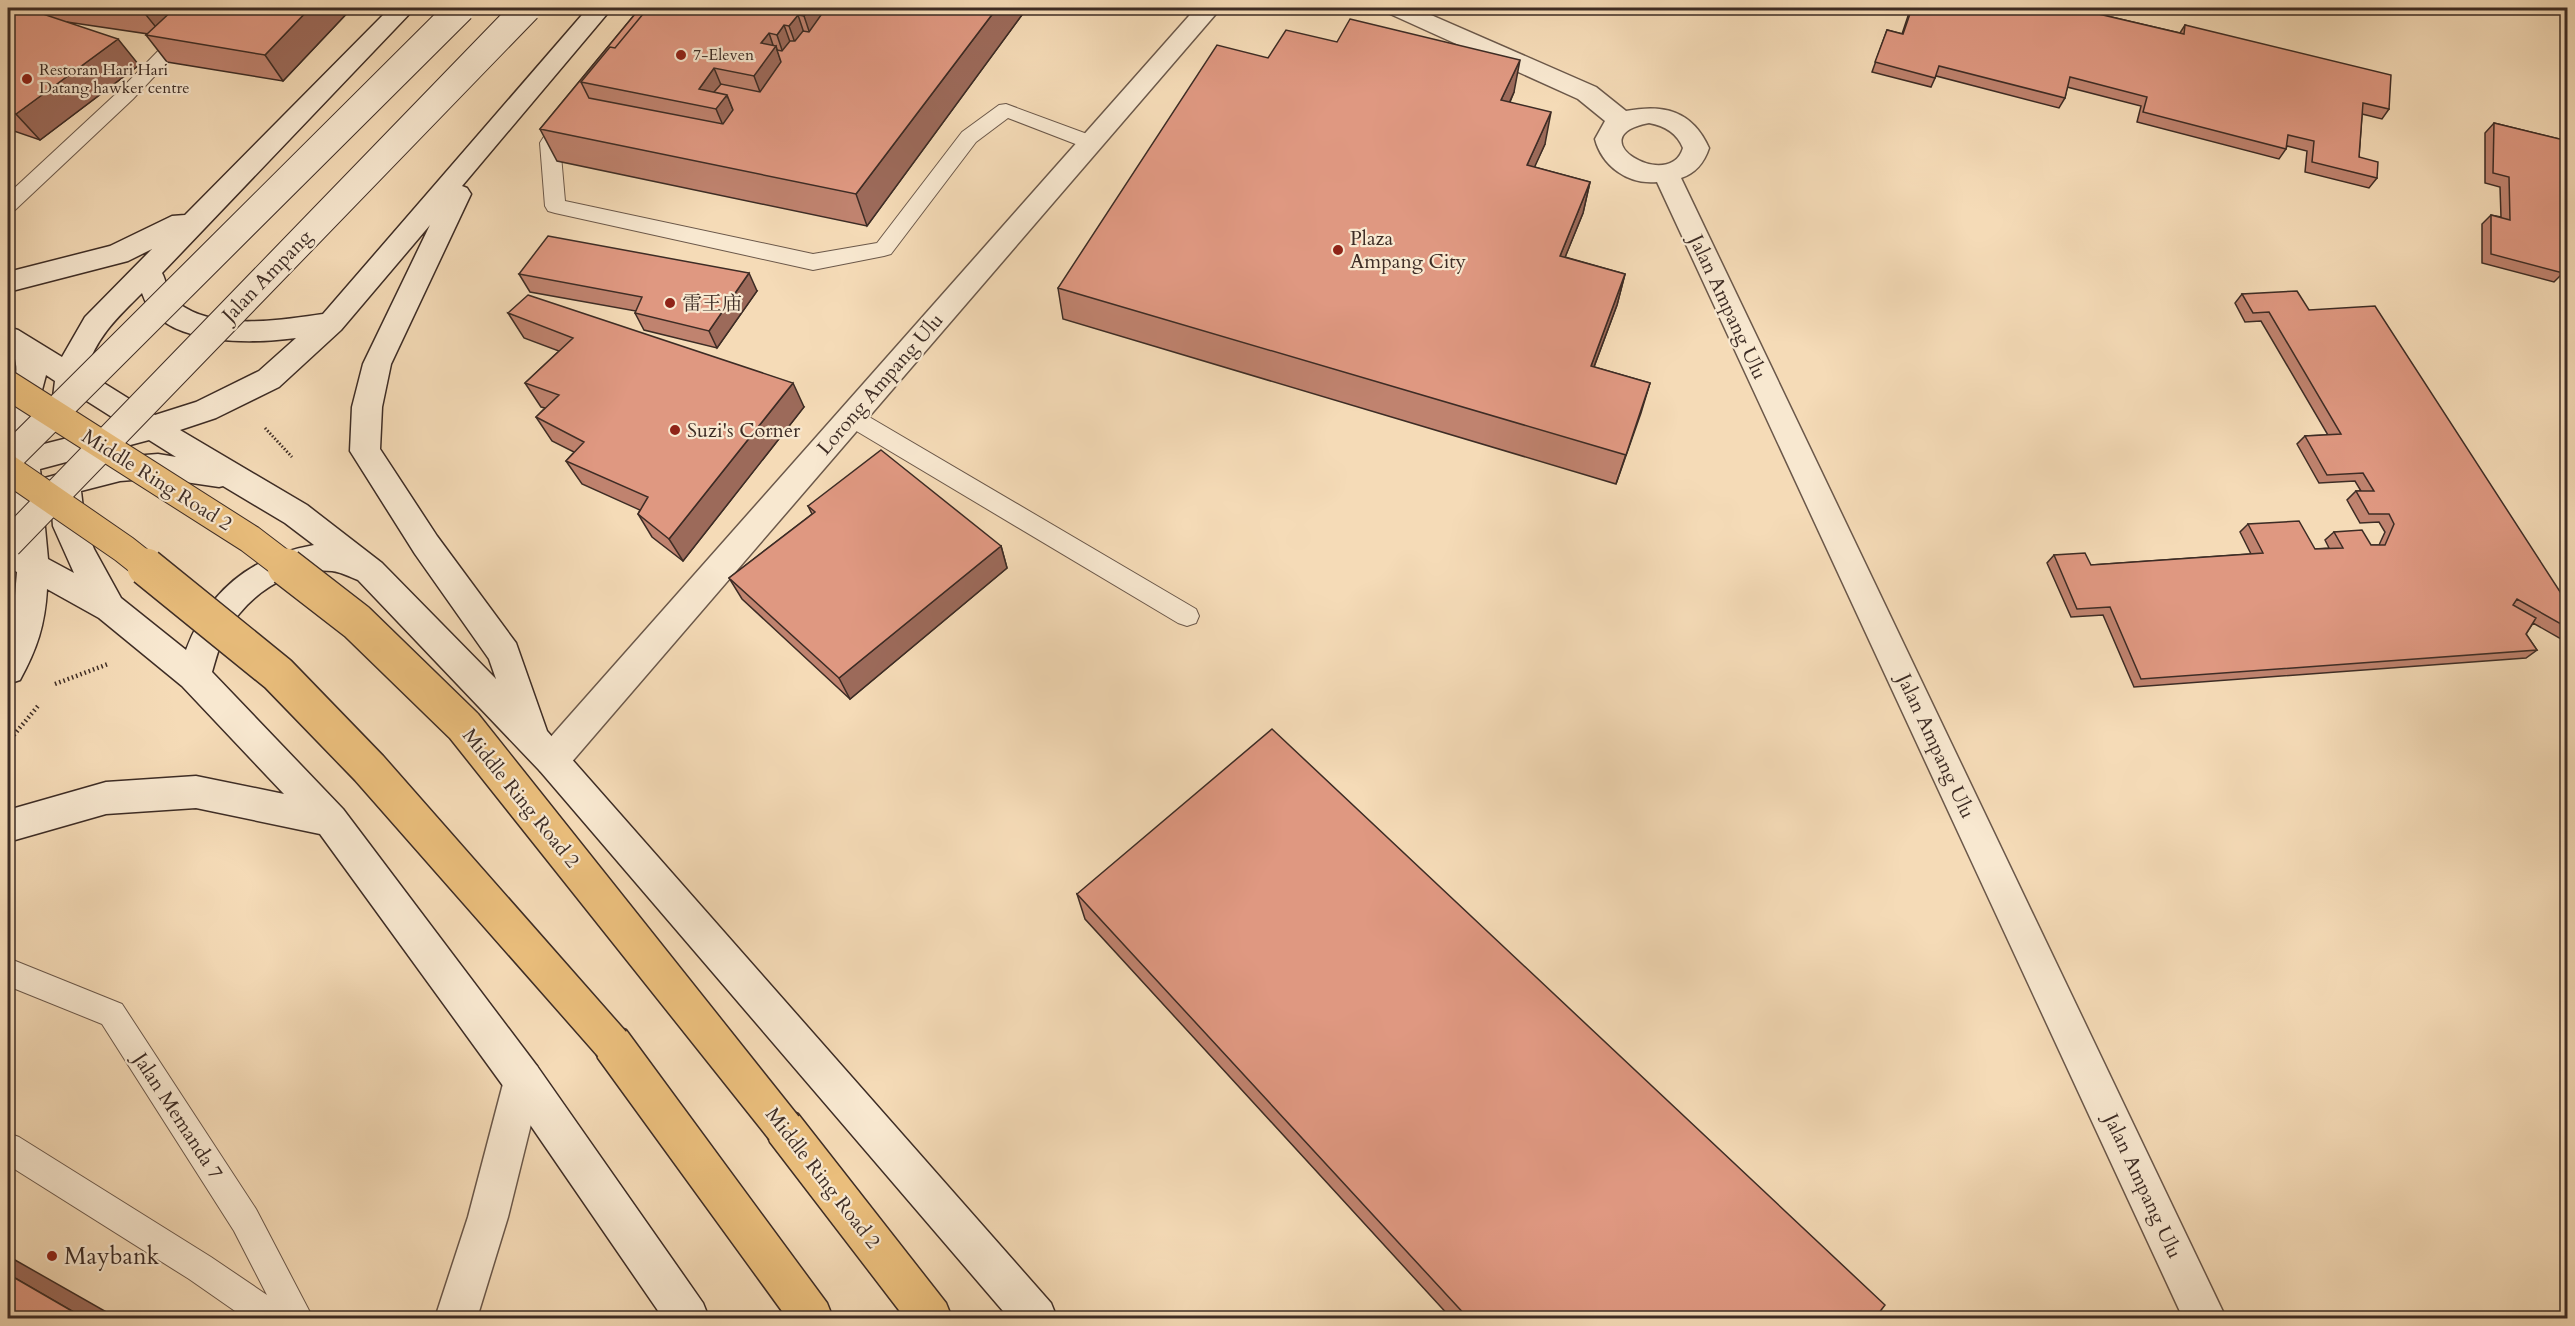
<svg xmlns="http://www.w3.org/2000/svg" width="2575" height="1326" font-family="Cardo,'Noto Serif SC',serif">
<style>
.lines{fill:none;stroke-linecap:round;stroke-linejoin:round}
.service-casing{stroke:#6b584a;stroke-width:2}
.minor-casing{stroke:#6b584a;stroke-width:3}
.secondary-casing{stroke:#3d2c25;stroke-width:3}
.trunk-casing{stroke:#3d2c25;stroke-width:3}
.path-far1{stroke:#3d2c25;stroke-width:3;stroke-dasharray:1.5 2;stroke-linecap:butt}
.path{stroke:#3d2c25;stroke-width:4.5;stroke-dasharray:1.5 3;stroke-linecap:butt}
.service{fill:#f8e8d0;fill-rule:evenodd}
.minor{fill:#f8e8d0;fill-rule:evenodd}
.secondary{fill:#f8e8d0;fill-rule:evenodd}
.trunk{fill:#eabe7c;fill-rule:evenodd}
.secondary-bridge-casing{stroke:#3d2c25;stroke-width:30;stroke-linecap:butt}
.trunk-bridge-far1-casing{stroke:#3d2c25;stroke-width:30;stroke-linecap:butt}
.trunk-bridge-casing{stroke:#3d2c25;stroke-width:40;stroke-linecap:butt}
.secondary-bridge{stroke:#f8e8d0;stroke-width:28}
.trunk-bridge-far1{stroke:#eabe7c;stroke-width:28}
.trunk-bridge{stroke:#eabe7c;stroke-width:37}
.wall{fill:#c0836f;stroke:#3d2c25;stroke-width:1.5}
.shaded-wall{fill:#9c6a5a;stroke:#3d2c25;stroke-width:1.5}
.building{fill:#df9881;stroke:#3d2c25;stroke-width:1.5}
.poi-dot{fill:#8f2418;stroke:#f8e8d0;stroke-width:2}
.labels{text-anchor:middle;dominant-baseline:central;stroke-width:4.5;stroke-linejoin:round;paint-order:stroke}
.far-poi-label{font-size:16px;fill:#3d2c25;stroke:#f8e8d0;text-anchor:start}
.poi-label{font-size:20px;fill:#3d2c25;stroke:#f8e8d0;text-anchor:start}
.street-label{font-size:20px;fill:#3d2c25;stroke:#f8e8d0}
.near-poi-label{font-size:24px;fill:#3d2c25;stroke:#f8e8d0;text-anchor:start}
</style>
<rect width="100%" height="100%" fill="#f5dbb7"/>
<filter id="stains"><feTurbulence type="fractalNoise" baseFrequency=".00333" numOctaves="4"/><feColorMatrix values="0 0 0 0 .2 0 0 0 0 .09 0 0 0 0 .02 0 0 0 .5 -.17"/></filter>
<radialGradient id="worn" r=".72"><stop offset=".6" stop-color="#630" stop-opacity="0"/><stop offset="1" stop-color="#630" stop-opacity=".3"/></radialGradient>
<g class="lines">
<g class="service-casing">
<path id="service" d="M 200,8 L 219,8 L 133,99 L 15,210 L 8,212 L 8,194 L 119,91 Z
M 1006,104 L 1098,138 L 1101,143 L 1098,148 L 1091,150 L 1008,118 L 976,142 L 891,254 L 884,256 L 813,270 L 555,213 L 548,211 L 545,206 L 540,143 C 548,130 559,112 575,116 L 578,121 L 560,144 L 565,201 L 813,254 L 877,243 L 962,132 L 999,105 Z
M 851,408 L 859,411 L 1196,609 L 1199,616 L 1196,623 L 1187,626 L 1178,623 L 843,423 L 840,417 L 843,411 Z
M 8,958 L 122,1004 L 256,1209 L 313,1318 L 245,1318 L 189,1279 L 8,1165 L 8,1133 L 19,1137 L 211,1257 L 267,1295 L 234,1231 L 102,1024 L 8,986 Z"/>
</g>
<g class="minor-casing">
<path id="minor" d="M 1196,8 L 1221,8 L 564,771 L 552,775 L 540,771 L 535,760 L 540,749 Z
M 1384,8 L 1415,8 L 1596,87 L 1626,111 C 1663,104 1692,110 1709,148 C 1704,163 1696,173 1681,178 L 2226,1318 L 2183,1318 L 1657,182 C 1628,185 1602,166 1595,139 L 1605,121 L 1578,99 L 1388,13 ZM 1649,123 C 1665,126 1677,133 1683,148 C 1670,193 1576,137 1649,123 Z
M 523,1061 L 537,1066 L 542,1080 L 508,1217 L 477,1318 L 435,1318 L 468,1217 L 504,1080 L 509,1066 Z"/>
</g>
<g class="secondary-casing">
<path id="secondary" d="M 390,8 L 415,8 L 162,273 C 166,280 167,292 173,298 C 207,333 280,320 323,314 L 588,8 L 612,8 L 462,186 L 467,188 L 471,194 L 391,364 L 382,407 L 380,449 L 437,536 L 516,643 L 547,731 L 1051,1303 L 1057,1318 L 1009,1318 L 540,771 L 358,580 C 350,577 341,572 332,571 C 288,566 247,596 226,633 C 219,645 216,659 212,672 L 343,809 L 537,1066 L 703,1303 L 709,1318 L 663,1318 L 509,1094 L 320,834 L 196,808 L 106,814 L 8,842 L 8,810 L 106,782 L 196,776 L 284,794 L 182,686 L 99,618 L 47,589 C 45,625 37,649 20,680 L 8,684 L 8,635 L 13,619 L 17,572 L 8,567 L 8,539 L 15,542 L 10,476 L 8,477 C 8,449 9,420 12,392 C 15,375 19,373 14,355 L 8,351 L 8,327 L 18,330 L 62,357 L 85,317 L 152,249 L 128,261 L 8,292 L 8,272 L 110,246 L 172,216 L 185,215 ZM 430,225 L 363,364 L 352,407 L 350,451 L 415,554 L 489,659 L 496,679 L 382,563 L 307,505 L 180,430 L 216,418 L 279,387 L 341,330 ZM 142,293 C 159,347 251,344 296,338 L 259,371 L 196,402 L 155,415 L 86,372 C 95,338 118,317 142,293 ZM 46,375 L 55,381 L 53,397 L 58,405 L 68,408 L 78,405 L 82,398 L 123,424 L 40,445 L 42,390 ZM 149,440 L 176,457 L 158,454 L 120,457 L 41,479 L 40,469 ZM 158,478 L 219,487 L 223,486 L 285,523 L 314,545 C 252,556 208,591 186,650 L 121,598 L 94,549 L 85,526 L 81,491 L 120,481 ZM 42,496 L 51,499 L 53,526 L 74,573 L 48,559 Z"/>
</g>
<g class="trunk-casing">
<path id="trunk" d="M 612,1025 L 626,1030 L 827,1303 L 833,1318 L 787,1318 L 598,1058 L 593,1044 L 598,1030 Z
M 784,1108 L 798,1114 L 946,1303 L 952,1318 L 905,1318 L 770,1142 L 764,1128 L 770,1114 Z"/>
</g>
<path class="path-far1" d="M 265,428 L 292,457"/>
<path class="path" d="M 55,684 L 108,664
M 8,742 L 38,706"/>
<use href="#service" class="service"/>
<use href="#minor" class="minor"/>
<use href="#secondary" class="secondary"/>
<use href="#trunk" class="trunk"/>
<g class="secondary-bridge-casing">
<path id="secondary-bridge" d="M 8,459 L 461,8
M 8,544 L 527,8"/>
</g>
<g class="trunk-bridge-far1-casing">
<path id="trunk-bridge-far1" d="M 8,385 L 250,539 L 288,568
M 8,469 L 124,549 L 148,568"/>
</g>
<g class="trunk-bridge-casing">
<path id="trunk-bridge" d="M 146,567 L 278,674 L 369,768 L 612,1044
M 286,567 L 357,622 L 464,726 L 784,1128"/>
</g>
<use href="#secondary-bridge" class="secondary-bridge"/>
<use href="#trunk-bridge-far1" class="trunk-bridge-far1"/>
<use href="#trunk-bridge" class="trunk-bridge"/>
</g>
<path class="wall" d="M 8,8 L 352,8 L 283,81 L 167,62 L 146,35 L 148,34 L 67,22 L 139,65 L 40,140 L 8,129 Z
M 640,8 L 1027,8 L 867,226 L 557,161 L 540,129 Z
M 1901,8 L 2073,8 L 2180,33 L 2185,25 L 2389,109 L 2382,119 L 2362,114 L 2359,157 L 2377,178 L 2369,188 L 2305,172 L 2307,151 L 2287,146 L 2286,149 L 2279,159 L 2137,122 L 2141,106 L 2067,87 L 2065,98 L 2059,108 L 1936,76 L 1931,87 L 1872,72 L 1887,30 L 1902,34 L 1910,10 Z
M 2544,8 L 2568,8 L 2568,13 Z
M 1268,58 L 1514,92 L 1510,102 L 1545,144 L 1534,167 L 1590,182 L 1583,213 L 1565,257 L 1625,274 L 1617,305 L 1594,367 L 1650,383 L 1616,484 L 1063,319 L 1058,288 Z
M 2494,123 L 2568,141 L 2568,271 L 2563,270 L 2563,273 L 2554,282 L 2482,263 L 2482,224 L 2491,215 L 2501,217 L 2500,187 L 2485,183 L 2485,133 Z
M 519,274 L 757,291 L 717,348 L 644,330 L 635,313 L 636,311 L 530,292 Z
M 2242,294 L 2309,310 L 2568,604 L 2568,643 L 2533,623 L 2526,634 L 2537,650 L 2526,658 L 2134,687 L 2103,615 L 2071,617 L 2047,563 L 2054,555 L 2091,565 L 2251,554 L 2240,532 L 2248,524 L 2315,549 L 2329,548 L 2325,540 L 2334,532 L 2371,545 L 2379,545 L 2385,532 L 2379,522 L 2360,523 L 2347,500 L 2356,491 L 2361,491 L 2355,481 L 2319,483 L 2297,444 L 2305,436 L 2328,435 L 2261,321 L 2245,322 L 2235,303 Z
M 508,313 L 804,407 L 683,561 L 652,537 L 638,514 L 640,510 L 582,484 L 566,461 L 574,452 L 552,441 L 536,417 L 545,408 L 541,407 L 525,383 L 559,351 L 524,338 Z
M 808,506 L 1001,546 L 1007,568 L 850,699 L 742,599 L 729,578 L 812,514 Z
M 1077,894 L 1875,1318 L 1451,1318 L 1085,919 Z"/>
<path class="shaded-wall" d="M 145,8 L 191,8 L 163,36 L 142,10 Z
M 310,8 L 352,8 L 283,81 L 265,55 Z
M 810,8 L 842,8 L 820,64 L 804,16 Z
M 997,8 L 1027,8 L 867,226 L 856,194 Z
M 798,15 L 814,63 L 806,74 L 789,26 Z
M 784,25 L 801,73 L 793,83 L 777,35 Z
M 769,33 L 774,48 L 776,46 L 792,95 L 772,124 L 754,76 L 761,43 Z
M 118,39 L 139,65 L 40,140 L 16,114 Z
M 1520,60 L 1514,92 L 1496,132 L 1501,100 Z
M 714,68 L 726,97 L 727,95 L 746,142 L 736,156 L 716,109 L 699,89 Z
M 1551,112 L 1545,144 L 1521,197 L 1527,165 Z
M 1590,182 L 1583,213 L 1553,287 L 1560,256 Z
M 749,273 L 757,291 L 717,348 L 709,331 Z
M 1625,274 L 1617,305 L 1583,396 L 1591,366 Z
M 793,383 L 804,407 L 683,561 L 669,539 Z
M 1650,383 L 1641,413 L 1616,484 L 1626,455 Z
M 1001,546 L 1007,568 L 850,699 L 839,678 Z
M 8,1256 L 117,1318 L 84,1318 L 8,1274 Z"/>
<path class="building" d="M 8,8 L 25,8 L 118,39 L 16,114 L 8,111 Z
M 127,8 L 145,8 L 142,10 Z
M 175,8 L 310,8 L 265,55 L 146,35 Z
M 640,8 L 648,8 L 615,48 L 610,47 L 581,82 L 589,98 L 723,124 L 733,110 L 727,95 L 714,92 L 721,84 L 760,92 L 781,62 L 777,50 L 782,51 L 790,41 L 795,41 L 803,31 L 809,32 L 826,8 L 997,8 L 856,194 L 540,129 Z
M 648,8 L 810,8 L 804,16 L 798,15 L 789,26 L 784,25 L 777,35 L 769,33 L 761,43 L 776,46 L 754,76 L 714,68 L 699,89 L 727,95 L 716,109 L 581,82 L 610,47 L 615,48 Z
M 1912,8 L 2073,8 L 2184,34 L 2185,25 L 2391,75 L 2389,109 L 2363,103 L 2359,157 L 2378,162 L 2377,178 L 2312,162 L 2314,141 L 2288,135 L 2286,149 L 2143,112 L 2147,97 L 2070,77 L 2065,98 L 1939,66 L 1935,78 L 1875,62 L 1887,30 L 1903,34 Z
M 1350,19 L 1520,60 L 1501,100 L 1551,112 L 1527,165 L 1590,182 L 1560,256 L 1625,274 L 1591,366 L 1650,383 L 1626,455 L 1058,288 L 1217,45 L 1268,58 L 1286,30 L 1337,42 Z
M 2494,123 L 2568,141 L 2568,259 L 2563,258 L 2563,273 L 2491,254 L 2491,215 L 2510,220 L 2509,177 L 2493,173 Z
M 548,236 L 749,273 L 709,331 L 635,313 L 642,297 L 519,274 Z
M 2297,291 L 2309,310 L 2375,306 L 2568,604 L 2568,628 L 2517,599 L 2513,605 L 2536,618 L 2526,634 L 2537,650 L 2141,679 L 2110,607 L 2077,609 L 2054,555 L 2085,553 L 2091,565 L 2263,553 L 2248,524 L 2299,521 L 2315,549 L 2343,548 L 2334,532 L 2362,530 L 2371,545 L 2385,545 L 2394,524 L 2389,514 L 2369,514 L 2356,491 L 2374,491 L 2363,473 L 2327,475 L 2305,436 L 2341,434 L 2269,312 L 2253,313 L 2242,294 Z
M 528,295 L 793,383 L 669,539 L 638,514 L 648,497 L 566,461 L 584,442 L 536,417 L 559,395 L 525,383 L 573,338 L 508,313 Z
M 881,450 L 1001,546 L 839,678 L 729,578 L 815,512 L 808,506 Z
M 1272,729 L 1885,1305 L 1875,1318 L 1468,1318 L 1077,894 Z
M 8,1274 L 84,1318 L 8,1318 Z"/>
<g class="poi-dot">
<circle cx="681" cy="55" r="6"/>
<circle cx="27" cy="79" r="6"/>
<circle cx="1338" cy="250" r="6"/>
<circle cx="670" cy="303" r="6"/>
<circle cx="675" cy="430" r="6"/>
<circle cx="52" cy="1256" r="6"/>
</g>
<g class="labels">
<g class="far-poi-label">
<text x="693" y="55">7-Eleven</text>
<text x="39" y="70">Restoran Hari Hari<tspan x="39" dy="18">Datang hawker centre</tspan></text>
</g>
<g class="poi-label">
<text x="1350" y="238">Plaza<tspan x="1350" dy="23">Ampang City</tspan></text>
<text x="682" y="303">雷王庙</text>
<text x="687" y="430">Suzi's Corner</text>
</g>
<g class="street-label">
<text transform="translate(267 276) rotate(-46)">Jalan Ampang</text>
<text transform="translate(1728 307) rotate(65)">Jalan Ampang Ulu</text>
<text transform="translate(880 384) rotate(-49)">Lorong Ampang Ulu</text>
<text transform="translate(157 480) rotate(32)">Middle Ring Road 2</text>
<text transform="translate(1936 746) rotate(65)">Jalan Ampang Ulu</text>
<text transform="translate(521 798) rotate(51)">Middle Ring Road 2</text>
<text transform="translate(178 1116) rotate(57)">Jalan Memanda 7</text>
<text transform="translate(823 1178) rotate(52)">Middle Ring Road 2</text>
<text transform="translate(2143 1186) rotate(65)">Jalan Ampang Ulu</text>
</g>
<g class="near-poi-label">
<text x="64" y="1256">Maybank</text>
</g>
</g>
<rect width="2575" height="1326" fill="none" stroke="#f5dbb7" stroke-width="30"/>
<rect x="9" y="9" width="2557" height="1308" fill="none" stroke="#3d2c25" stroke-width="3"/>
<rect x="15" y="15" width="2545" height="1296" fill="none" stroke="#3d2c25" stroke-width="1.5"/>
<rect width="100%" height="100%" filter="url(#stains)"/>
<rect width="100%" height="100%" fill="url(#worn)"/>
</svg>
